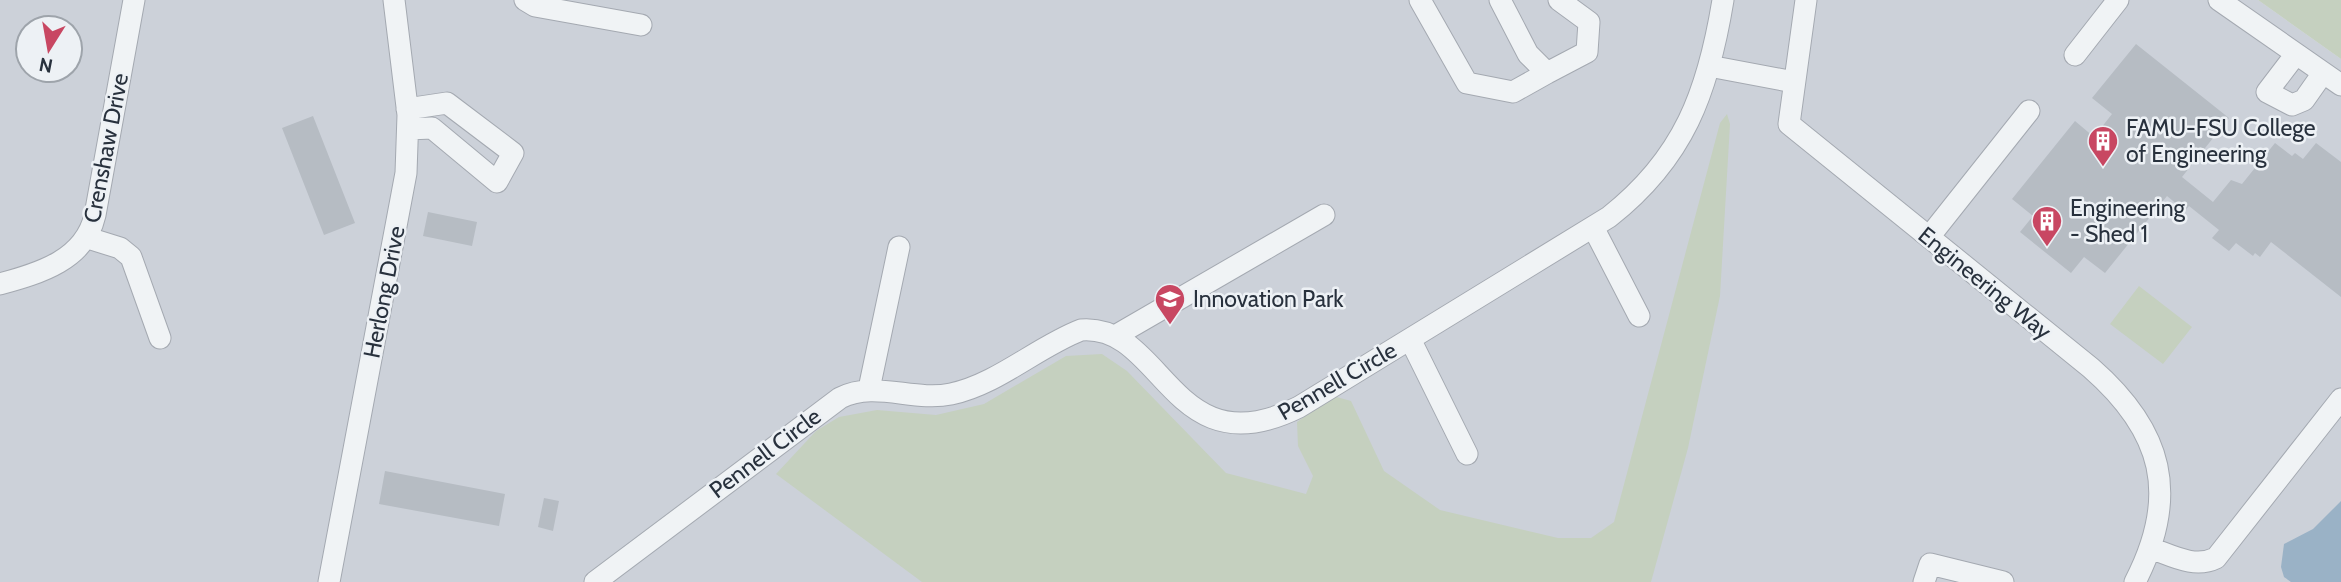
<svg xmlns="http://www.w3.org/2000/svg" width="2341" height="582" font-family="Cabin,sans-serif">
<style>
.built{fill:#ccd1d9;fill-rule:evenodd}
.green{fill:#c5d0bf}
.water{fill:#9ab2c6}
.building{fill:#b6bcc3}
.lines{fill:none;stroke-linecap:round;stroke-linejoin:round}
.minor-casing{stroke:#a4a9b1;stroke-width:23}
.minor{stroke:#f0f3f5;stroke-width:21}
.labels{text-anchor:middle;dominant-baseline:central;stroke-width:5;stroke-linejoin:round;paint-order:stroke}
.poi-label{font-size:23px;fill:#28313d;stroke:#edf1f5;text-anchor:start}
.street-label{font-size:23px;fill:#28313d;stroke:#edf1f5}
</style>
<rect width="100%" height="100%" fill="#dee2e7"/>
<path class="built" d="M 0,0 L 2258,0 L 2341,59 L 2341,582 L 0,582 ZM 28,28 L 70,28 L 70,70 L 28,70 Z"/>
<path class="green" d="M 2258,0 L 2341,0 L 2341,59 Z
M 1727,114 L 1730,124 L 1720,296 L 1688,448 L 1651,582 L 922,582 L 776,474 L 816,431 L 839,417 L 877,410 L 936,415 L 984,404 L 1066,356 L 1102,354 L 1127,371 L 1226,473 L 1306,494 L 1313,476 L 1298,446 L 1297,422 L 1333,396 L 1351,401 L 1384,471 L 1440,510 L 1558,538 L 1591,538 L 1614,522 L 1720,123 Z
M 2139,286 L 2192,327 L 2163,364 L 2110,324 Z"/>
<path class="water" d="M 2341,501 L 2341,582 L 2291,582 L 2284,577 L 2281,567 L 2284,544 L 2313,529 Z"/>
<path class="building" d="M 2136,44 L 2229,118 L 2182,177 L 2213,202 L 2231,180 L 2242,184 L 2275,143 L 2292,156 L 2295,153 L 2303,159 L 2316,143 L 2341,162 L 2341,297 L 2271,242 L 2260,257 L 2255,253 L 2253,256 L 2236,243 L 2229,251 L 2212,238 L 2219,230 L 2189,206 L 2185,211 L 2167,196 L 2105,273 L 2084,257 L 2071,273 L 2020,232 L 2033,216 L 2012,199 L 2075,121 L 2094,137 L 2112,114 L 2092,98 Z
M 313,116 L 355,223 L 324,235 L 282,128 Z
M 428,212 L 477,222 L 472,246 L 423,236 Z
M 385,471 L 505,494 L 499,526 L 379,504 Z
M 544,498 L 559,501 L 553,531 L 538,527 Z"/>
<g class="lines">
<g class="minor-casing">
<path id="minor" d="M 525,0 L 535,6 L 641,25
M 1420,0 L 1467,83 L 1513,92 L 1547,73
M 1500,0 L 1528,54 L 1547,73 L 1587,52 L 1589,22 L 1559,0
M 1806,0 L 1789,124 L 2091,368 C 2163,431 2180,495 2135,582
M 2219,0 L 2341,85
M 2296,54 L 2267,92 L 2292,105 L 2304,100 L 2323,73
M 2075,55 L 2118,0
M 1709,66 L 1794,82
M 407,109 L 447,103 L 513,153 L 497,182 L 432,128 L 408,129
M 1593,227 L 1639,316
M 1929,237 L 2029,111
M 88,238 L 120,248 L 131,257 L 160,338
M 0,284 C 40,273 85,260 95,215 L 134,0
M 1115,336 L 1324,215
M 1410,339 L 1467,454
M 869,389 L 899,247
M 2150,548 C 2171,555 2194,569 2216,558 L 2341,399
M 329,582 L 406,173 L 408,115 L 394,0
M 595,582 L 840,398 C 875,380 913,402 951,394 C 998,384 1037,347 1081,330 C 1164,323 1171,471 1299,407 L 1609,217 C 1684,158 1708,92 1723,0
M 1924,582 L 1930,564 L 2003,582"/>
</g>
<use href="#minor" class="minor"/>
</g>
<defs>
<g id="building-pin" transform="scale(1.575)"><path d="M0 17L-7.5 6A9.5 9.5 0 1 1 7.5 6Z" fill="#c84762" stroke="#edf1f5"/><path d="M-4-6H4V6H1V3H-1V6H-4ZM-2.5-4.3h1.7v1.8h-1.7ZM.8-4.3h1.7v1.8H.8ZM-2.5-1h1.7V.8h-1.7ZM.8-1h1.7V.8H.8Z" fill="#fff"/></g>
<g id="university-pin" transform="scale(1.575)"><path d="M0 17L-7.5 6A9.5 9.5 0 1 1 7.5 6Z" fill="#c84762" stroke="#edf1f5"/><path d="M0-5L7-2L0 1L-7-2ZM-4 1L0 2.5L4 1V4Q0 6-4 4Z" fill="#fff"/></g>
</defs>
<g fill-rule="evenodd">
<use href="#building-pin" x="2103" y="141"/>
<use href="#building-pin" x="2047" y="221"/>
<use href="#university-pin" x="1170" y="299"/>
</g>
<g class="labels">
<g class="poi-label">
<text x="2126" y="128">FAMU-FSU College<tspan x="2126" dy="26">of Engineering</tspan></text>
<text x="2070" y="208">Engineering<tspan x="2070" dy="26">- Shed 1</tspan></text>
<text x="1193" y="299">Innovation Park</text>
</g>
<g class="street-label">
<text transform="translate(106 148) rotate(-79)">Crenshaw Drive</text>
<text transform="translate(1985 283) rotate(39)">Engineering Way</text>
<text transform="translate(384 292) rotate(-79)">Herlong Drive</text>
<text transform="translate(1337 381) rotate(-30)">Pennell Circle</text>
<text transform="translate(765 453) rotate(-37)">Pennell Circle</text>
</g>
</g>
<g transform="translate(49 49) rotate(191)"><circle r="33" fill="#edf1f5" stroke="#9ea4ab" stroke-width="2"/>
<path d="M0-5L12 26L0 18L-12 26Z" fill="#c84762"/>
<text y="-10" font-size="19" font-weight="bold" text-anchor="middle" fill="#28313d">N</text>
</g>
</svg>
